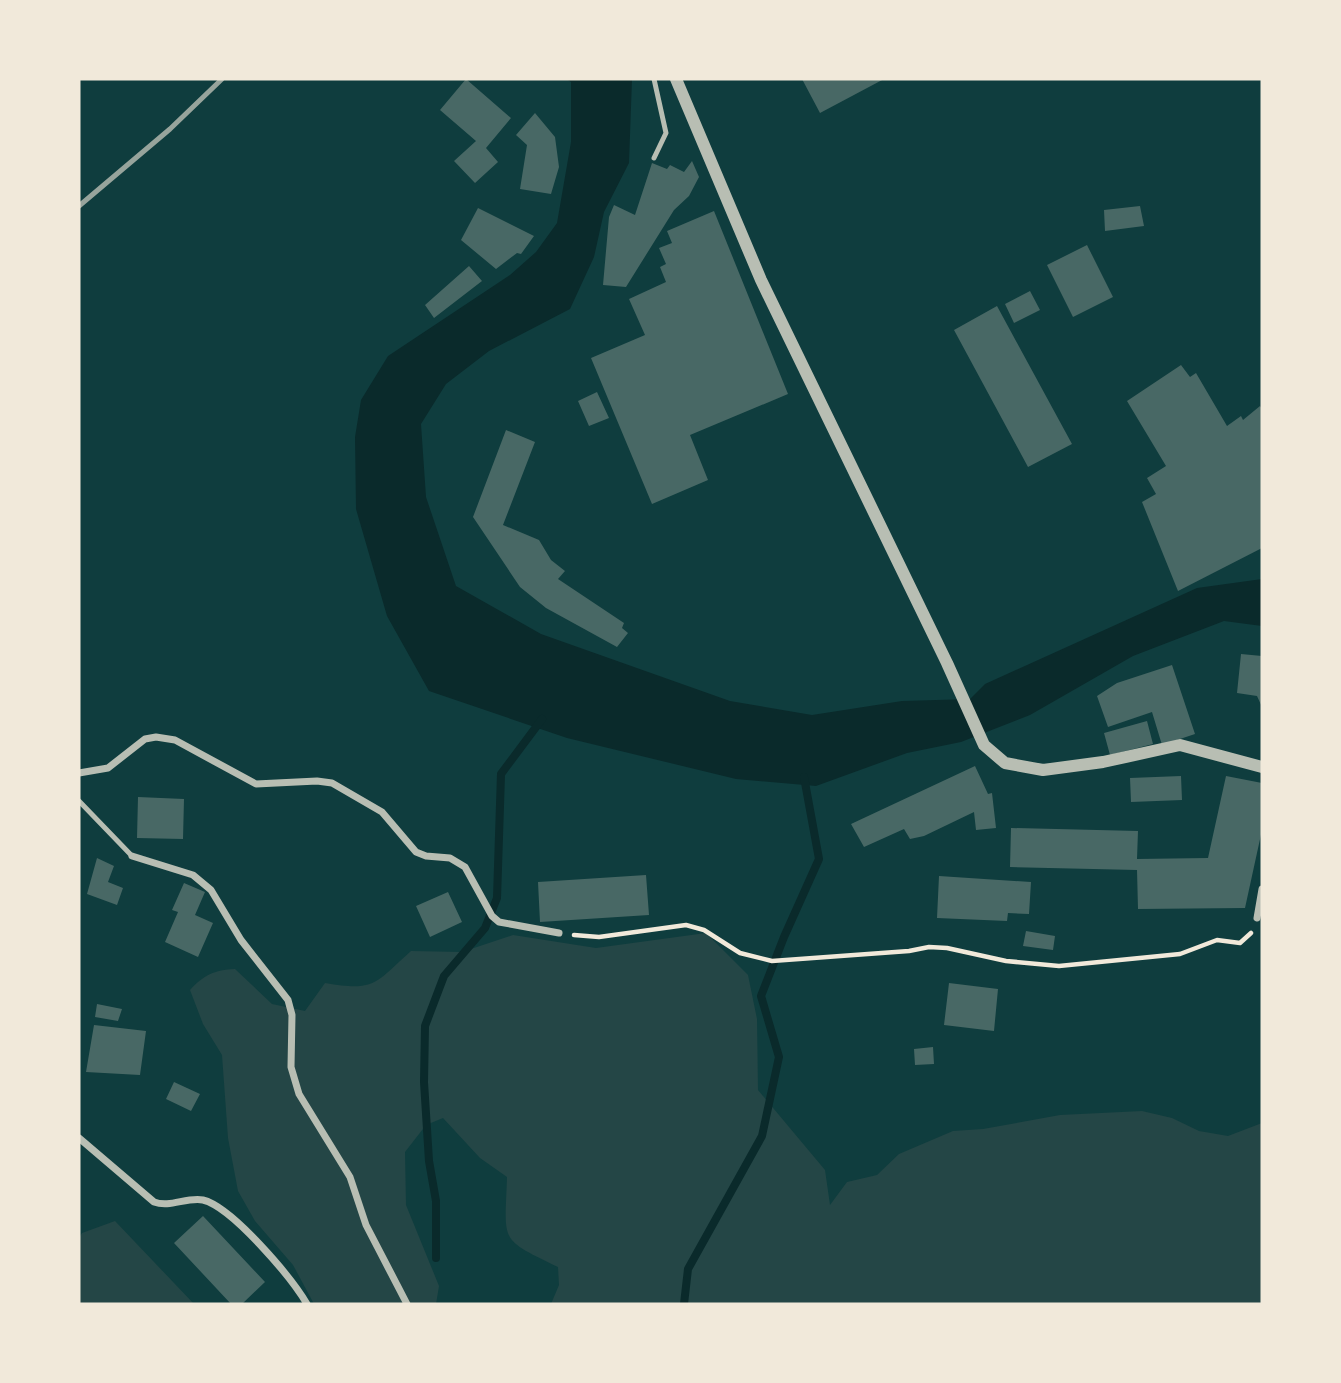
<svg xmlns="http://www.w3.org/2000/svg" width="1341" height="1383" font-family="Helvetica,sans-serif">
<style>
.green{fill:#244646}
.water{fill:#0a2a2b}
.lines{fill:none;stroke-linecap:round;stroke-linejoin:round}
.stream{stroke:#0a2a2b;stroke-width:8}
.building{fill:#486865}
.path{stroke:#f1e9da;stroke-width:4.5}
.service{stroke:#b8beb3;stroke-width:5}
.minor{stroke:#b8beb3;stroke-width:7}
.tertiary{stroke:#b8beb3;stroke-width:12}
.rail{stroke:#97a49c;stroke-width:5}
</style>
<rect width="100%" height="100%" fill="#0f3d3e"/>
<path class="green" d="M 706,933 L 748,975 L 757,1019 L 758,1090 L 825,1170 L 830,1205 L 847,1182 L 877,1175 L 899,1154 L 953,1131 L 983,1129 L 1060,1115 L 1142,1111 L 1172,1118 L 1199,1131 L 1228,1136 L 1262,1123 L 1262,1304 L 551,1304 L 559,1285 L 558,1267 C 498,1238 505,1243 507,1177 L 480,1158 L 443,1118 L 426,1125 L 405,1152 L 406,1205 L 439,1286 L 436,1304 L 314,1304 L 293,1265 L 255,1221 L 238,1191 L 228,1138 L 222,1055 L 203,1024 L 190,990 C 204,975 214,970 235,969 L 272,1004 L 305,1011 L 325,983 C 376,992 375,983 411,951 L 462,952 L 513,935 L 596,948 Z
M 115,1221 L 194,1304 L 79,1304 L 79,1238 L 82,1233 Z"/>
<path class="water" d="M 566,79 L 632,79 L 629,163 L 604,212 L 594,257 L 570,309 L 489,351 L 446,384 L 421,424 L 426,497 L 456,586 L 541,634 L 730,701 L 812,715 L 902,701 L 970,699 L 985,684 L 1197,588 L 1262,579 L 1262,626 L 1224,621 L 1133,656 L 1030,715 L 961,742 L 907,753 L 816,786 L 736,779 L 567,738 L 429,691 L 387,616 L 356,509 L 355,437 L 361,400 L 388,356 L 510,275 L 536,252 L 557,223 L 571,142 L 571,82 Z"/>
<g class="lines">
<path class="stream" d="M 436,1258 L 436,1201 L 429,1161 L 424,1082 L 425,1026 L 444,976 L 485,928 L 497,898 L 501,774 L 542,719
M 684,1304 L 688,1269 L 762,1136 L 779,1057 L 761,996 L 784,937 L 819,859 L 804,777"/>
</g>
<path class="building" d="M 466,79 L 511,118 L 486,148 L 498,162 L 475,183 L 454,161 L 476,141 L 440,110 Z
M 802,79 L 884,79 L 820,113 Z
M 535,113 L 555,137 L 559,167 L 551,194 L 520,189 L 527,145 L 516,135 Z
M 692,161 L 699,177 L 689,196 L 674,210 L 626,287 L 603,285 L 609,217 L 614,205 L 635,215 L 652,163 L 667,169 L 670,165 L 684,172 Z
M 1140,206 L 1144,226 L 1105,231 L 1104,210 Z
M 478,208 L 534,236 L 521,254 L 517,253 L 496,269 L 461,240 Z
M 714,211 L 788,394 L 690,435 L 708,480 L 652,504 L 591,358 L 645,335 L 629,299 L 666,282 L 660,267 L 666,264 L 659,248 L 672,243 L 667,231 Z
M 1087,245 L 1113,297 L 1073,317 L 1047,265 Z
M 469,266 L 482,281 L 434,318 L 425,305 Z
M 1030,291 L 1040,310 L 1014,323 L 1005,304 Z
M 997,306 L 1072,444 L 1028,467 L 954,330 Z
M 1181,365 L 1190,377 L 1196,373 L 1227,426 L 1241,416 L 1243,420 L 1260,406 L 1262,409 L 1262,548 L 1178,591 L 1142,502 L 1156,494 L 1147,478 L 1166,466 L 1127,401 Z
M 597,392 L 609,418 L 589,426 L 578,401 Z
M 506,430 L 535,442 L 503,525 L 539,540 L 551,560 L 565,571 L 558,579 L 624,623 L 622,628 L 628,633 L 617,647 L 546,608 L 520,587 L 473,517 Z
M 1241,654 L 1262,656 L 1262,707 L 1257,696 L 1237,693 Z
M 1172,665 L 1195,734 L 1162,745 L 1152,712 L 1108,727 L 1097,696 L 1117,683 Z
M 1147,721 L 1153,744 L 1110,755 L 1104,733 Z
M 975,766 L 988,794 L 992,793 L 996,828 L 976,830 L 974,812 L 924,836 L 910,839 L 904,829 L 864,847 L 851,824 Z
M 1181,776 L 1182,800 L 1131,802 L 1130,778 Z
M 1226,776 L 1262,783 L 1262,830 L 1245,908 L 1138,909 L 1137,870 L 1010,867 L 1011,828 L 1138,831 L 1137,859 L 1208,858 Z
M 138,797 L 184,799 L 183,839 L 137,838 Z
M 97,858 L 114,866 L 108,882 L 123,888 L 117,905 L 87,894 Z
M 646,875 L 649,915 L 540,922 L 538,882 Z
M 939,876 L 1031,882 L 1029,914 L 1008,913 L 1007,921 L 937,918 Z
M 184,883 L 205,892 L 195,915 L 213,923 L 198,957 L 165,942 L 178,912 L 172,910 Z
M 448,892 L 462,922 L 430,937 L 416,906 Z
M 1026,931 L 1055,936 L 1053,950 L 1023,946 Z
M 949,983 L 998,989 L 994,1031 L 944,1025 Z
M 97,1004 L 122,1009 L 118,1021 L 95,1017 Z
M 94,1025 L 146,1031 L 140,1075 L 86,1072 Z
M 933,1047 L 934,1064 L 915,1065 L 914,1049 Z
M 174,1082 L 200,1094 L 191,1111 L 166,1099 Z
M 203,1216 L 265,1282 L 242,1304 L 231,1304 L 174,1243 Z"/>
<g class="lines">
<path class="path" d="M 574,935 L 599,937 L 686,925 L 704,930 L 740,953 L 772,961 L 909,951 L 929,947 L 947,948 L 1006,961 L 1059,966 L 1180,954 L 1217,940 L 1240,943 L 1251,933"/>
<path class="service" d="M 654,158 L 666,133 L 654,79
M 79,801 L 132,856"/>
<path class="minor" d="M 79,773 L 108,768 L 145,739 L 156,737 L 175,740 L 256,784 L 317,781 L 332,783 L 382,812 L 416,852 L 426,856 L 450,858 L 465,867 L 492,916 L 499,922 L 559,933
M 132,856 L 193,875 L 211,890 L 241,940 L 288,1000 L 292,1015 L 291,1067 L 299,1094 L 350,1177 L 366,1225 L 407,1304
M 1257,918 L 1262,889
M 79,1138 L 154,1202 C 170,1208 186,1197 203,1200 C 232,1207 291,1277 307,1304"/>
<path class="tertiary" d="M 676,79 L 761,280 L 947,663 L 984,745 L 1005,763 L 1043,770 L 1103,762 L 1180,745 L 1262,767"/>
<path class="rail" d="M 79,206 L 170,129 L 222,79"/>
</g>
<rect width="1341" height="1383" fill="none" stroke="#f1e9da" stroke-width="161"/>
</svg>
